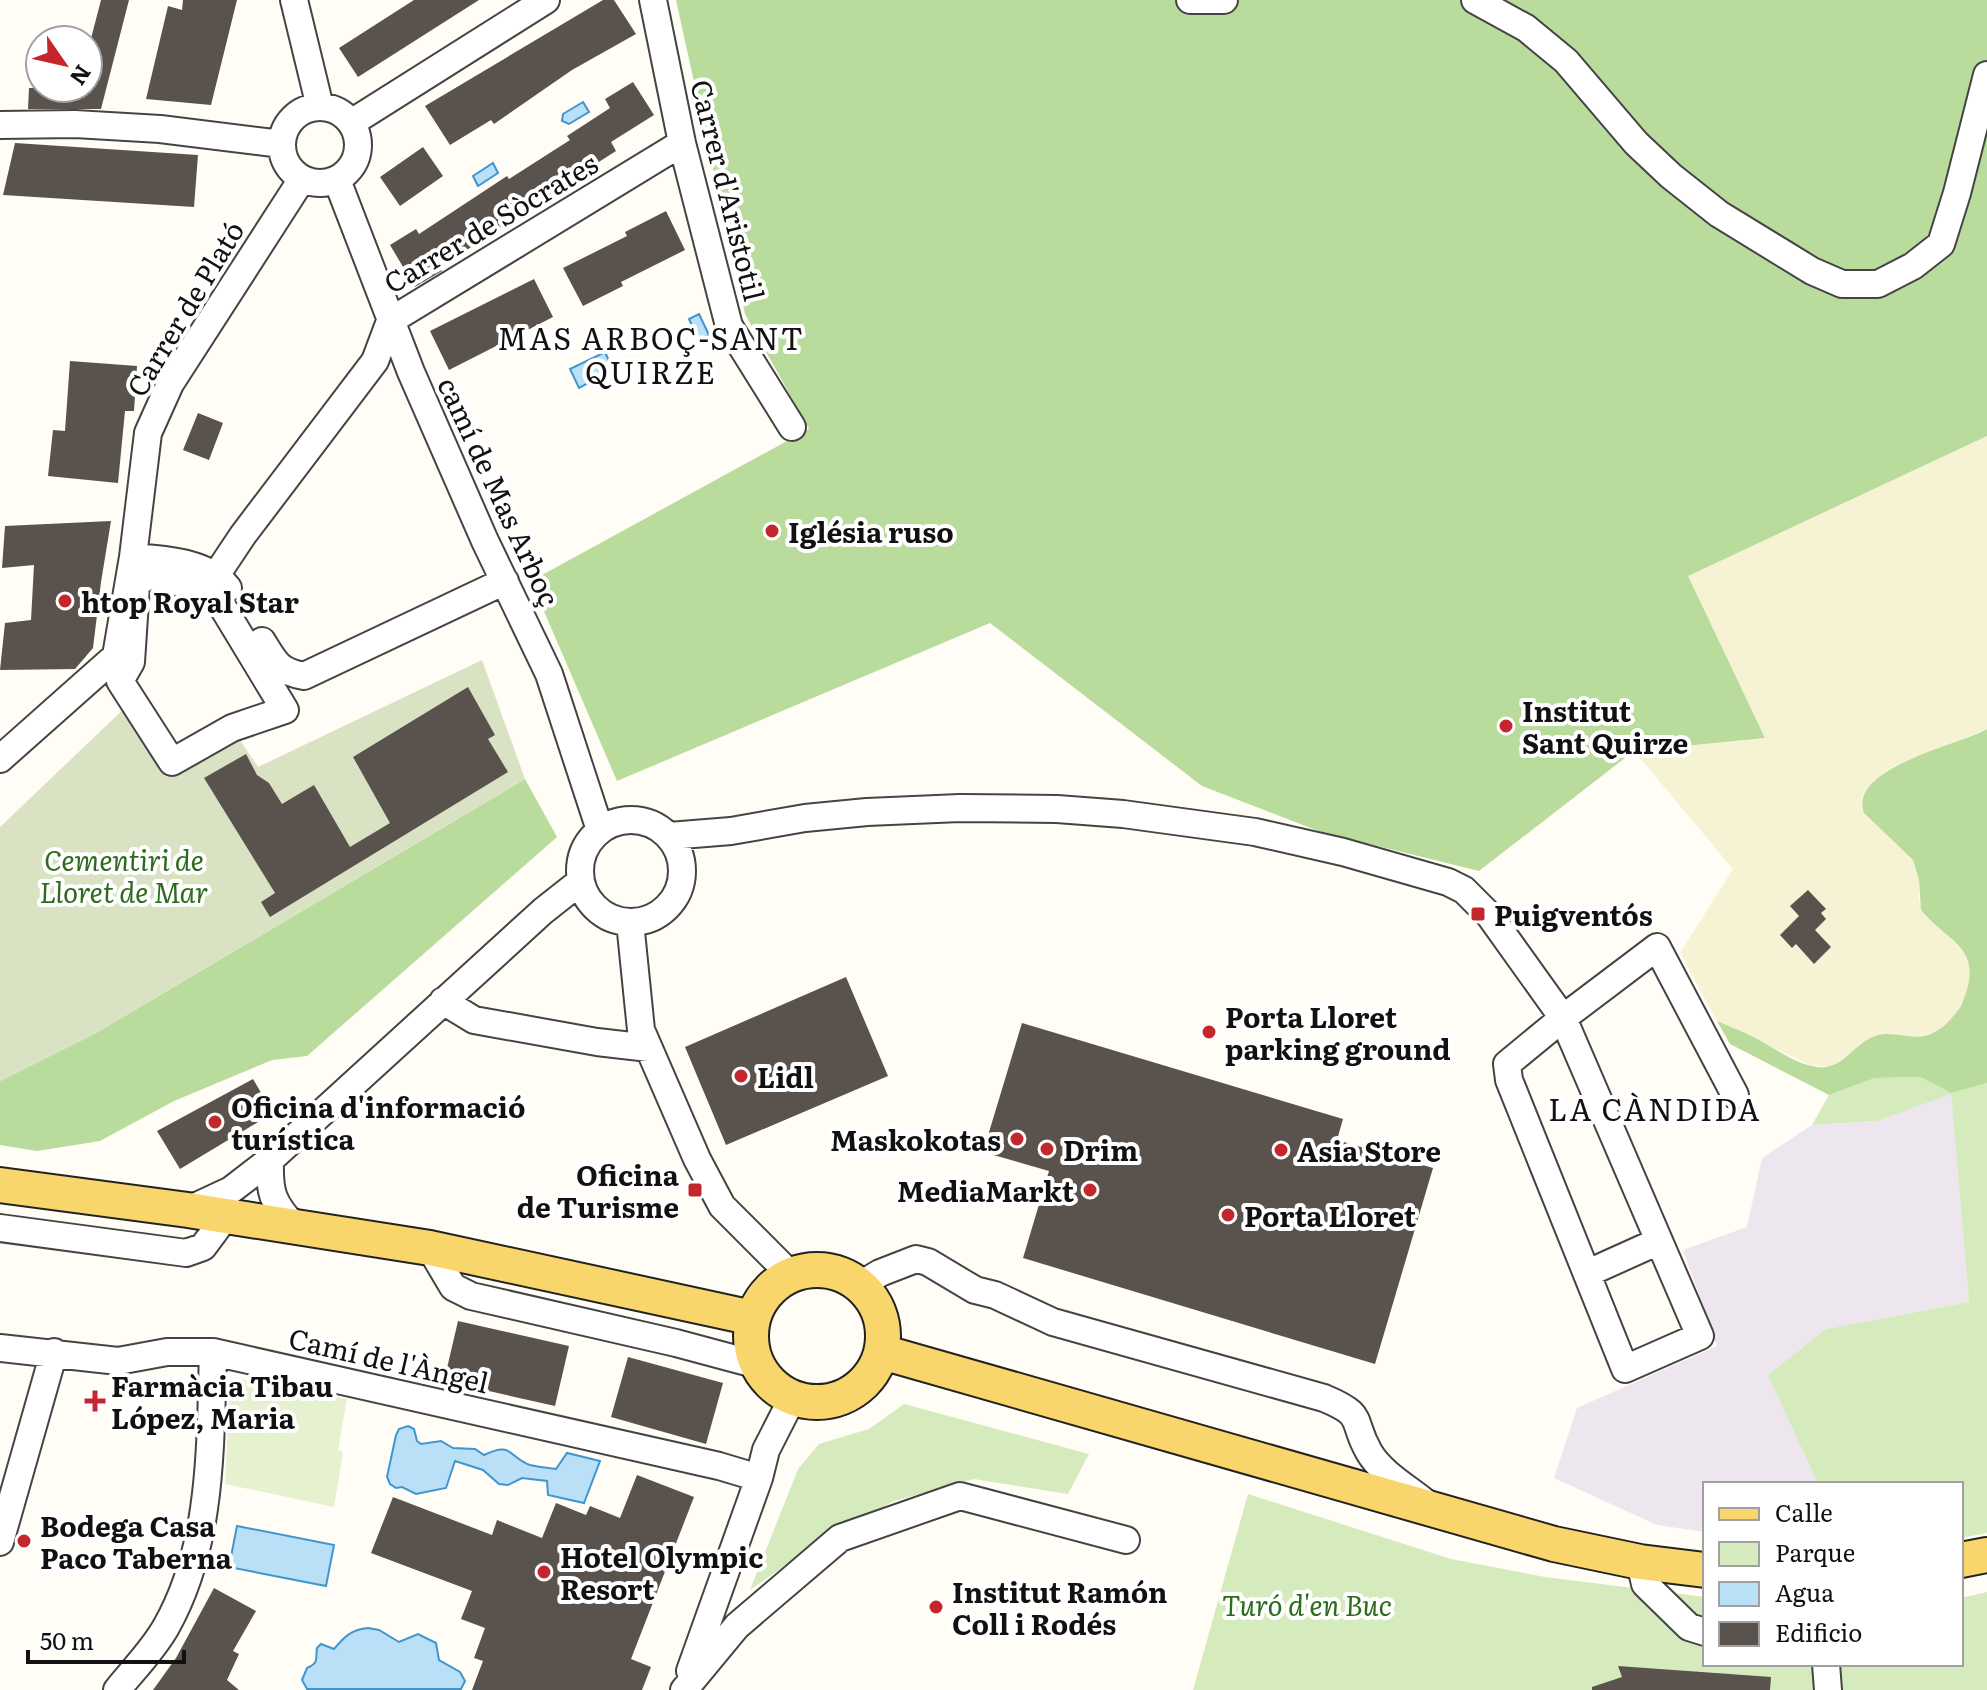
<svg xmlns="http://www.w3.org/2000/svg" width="1987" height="1690" font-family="Literata,serif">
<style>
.industrial{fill:#eee6ef}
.farmland{fill:#f6f3d4}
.green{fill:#d5ebbd}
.forest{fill:#b9dc9c}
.cemetery{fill:#d9e3c4}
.pitch{fill:#e6f2cf}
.water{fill:#b9e0f7;stroke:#3f96cf;stroke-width:2}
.building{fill:#5a524d}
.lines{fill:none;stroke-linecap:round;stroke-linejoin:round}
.minor-casing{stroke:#444;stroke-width:30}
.major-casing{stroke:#222;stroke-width:38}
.minor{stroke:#fff;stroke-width:26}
.major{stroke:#f9d66b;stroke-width:34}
.poi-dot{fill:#c4262e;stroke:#fff;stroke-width:3}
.labels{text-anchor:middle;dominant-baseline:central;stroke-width:8;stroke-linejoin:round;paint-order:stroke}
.street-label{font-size:28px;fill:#111;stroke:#fff}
.poi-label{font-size:28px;font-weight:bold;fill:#111;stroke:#fff;text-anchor:start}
.park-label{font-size:28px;font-style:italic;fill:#2f6b1f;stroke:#fff}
.neighbourhood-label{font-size:30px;letter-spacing:2px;fill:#111;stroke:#fff}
</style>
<rect width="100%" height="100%" fill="#fffdf5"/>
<path class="industrial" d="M 1951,1093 L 1969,1302 L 1826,1329 L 1769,1375 L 1818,1484 L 1705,1484 L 1705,1532 L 1657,1525 L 1554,1478 L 1577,1408 L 1717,1346 L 1683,1250 L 1747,1227 L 1762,1158 L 1812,1125 L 1877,1121 Z"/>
<path class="farmland" d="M 1987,436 L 1987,729 L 1890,768 L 1871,784 L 1863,794 L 1861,804 L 1864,813 L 1913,860 L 1919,880 L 1919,900 L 1927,917 L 1968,948 L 1975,970 L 1973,981 L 1970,991 L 1952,1019 L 1936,1032 L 1915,1037 L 1884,1034 L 1874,1036 L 1831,1067 L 1810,1065 L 1717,1021 L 1680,953 L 1733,869 L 1634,751 L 1765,738 L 1687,576 Z"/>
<path class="green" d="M 1921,1077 L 1951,1093 L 1987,1083 L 1987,1533 L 1961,1538 L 1961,1484 L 1818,1484 L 1768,1375 L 1826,1329 L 1969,1302 L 1951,1094 L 1877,1121 L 1812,1125 L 1829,1095 L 1875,1078 Z
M 904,1404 L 1089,1454 L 1068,1494 L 974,1479 L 894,1501 L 827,1536 L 750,1590 L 798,1469 L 819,1444 L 869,1429 Z
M 1248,1494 L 1451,1559 L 1545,1577 L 1705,1597 L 1705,1664 L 1961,1664 L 1961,1598 L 1987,1592 L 1987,1690 L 1193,1690 Z"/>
<path class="forest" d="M 676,0 L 1987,0 L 1987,436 L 1688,576 L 1765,738 L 1634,751 L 1479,871 L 1321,832 L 1202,786 L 990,623 L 617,781 L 531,581 L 809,429 L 745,314 Z
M 1987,729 L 1987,1083 L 1951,1093 L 1921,1077 L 1875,1078 L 1829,1095 L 1730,1044 L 1717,1021 C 1726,1025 1736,1029 1745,1033 C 1769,1043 1792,1064 1817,1067 C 1842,1071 1854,1043 1875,1036 C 1891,1030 1907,1039 1924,1036 C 1941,1032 1951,1020 1961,1006 C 1987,947 1949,944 1921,910 L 1919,880 L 1913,860 L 1864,813 C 1847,768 1959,745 1987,729 Z
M 525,779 L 557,837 L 307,1056 L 272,1060 L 174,1101 L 100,1141 L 37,1151 L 0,1145 L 0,1081 L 96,1033 Z"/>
<path class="cemetery" d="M 482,660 L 525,779 L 96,1033 L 0,1081 L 0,827 L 132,701 L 172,762 L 232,728 L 258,767 Z"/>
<path class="pitch" d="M 235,1378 L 347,1399 L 338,1450 L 343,1452 L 334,1507 L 225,1484 L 230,1385 Z"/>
<path class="water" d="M 583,102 L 589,112 L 569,124 L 562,121 L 563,114 Z
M 493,163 L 498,173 L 478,186 L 473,176 Z
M 699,314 L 709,335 L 698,340 L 689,319 Z
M 605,352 L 613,370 L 579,388 L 570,369 Z
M 408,1426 L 414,1429 L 417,1441 L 421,1444 L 441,1441 L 453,1448 L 475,1449 L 484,1455 C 513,1441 508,1457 530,1465 C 538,1467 548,1468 556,1469 L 567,1453 L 600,1461 L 584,1503 L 548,1495 L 547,1481 L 522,1478 L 508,1485 L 499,1484 L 483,1470 L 455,1461 L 446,1488 L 416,1494 L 402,1487 L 396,1488 L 390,1484 L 387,1477 L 396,1435 L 399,1429 Z
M 237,1526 L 334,1545 L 326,1586 L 229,1567 Z
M 368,1628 L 379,1630 L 399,1642 L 418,1634 L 436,1643 L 439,1660 L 460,1672 L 465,1681 L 461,1689 L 307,1689 L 302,1680 L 307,1668 C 320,1662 315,1659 317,1648 L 321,1644 L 334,1649 C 344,1637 352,1629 368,1628 Z"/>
<path class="building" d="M 101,0 L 129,0 L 101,109 L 28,109 L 29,88 L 88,88 L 88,50 Z
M 183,0 L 237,0 L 211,105 L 146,99 L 168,6 L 182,10 Z
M 414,0 L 479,0 L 358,77 L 339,48 Z
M 603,0 L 614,0 L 636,34 L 572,70 L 494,124 L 491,120 L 450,145 L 425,106 Z
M 633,82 L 654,115 L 611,142 L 616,151 L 572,179 L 575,184 L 547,202 L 545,199 L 486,237 L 440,268 L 442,271 L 415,287 L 390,245 L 416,229 L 419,234 L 507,176 L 509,179 L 570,140 L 567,136 L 610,108 L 605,99 Z
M 15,143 L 198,155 L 194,207 L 3,195 Z
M 423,147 L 443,176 L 400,206 L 380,177 Z
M 666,211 L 685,250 L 621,282 L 623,286 L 583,306 L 563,268 L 627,236 L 625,232 Z
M 534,279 L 553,317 L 449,370 L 430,331 Z
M 70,361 L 137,366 L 134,411 L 125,411 L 118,483 L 48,476 L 53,430 L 65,431 Z
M 198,413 L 223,423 L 209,460 L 183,450 Z
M 111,521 L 101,582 L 93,648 L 75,669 L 0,670 L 5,623 L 31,620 L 34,565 L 2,568 L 5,526 Z
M 468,687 L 495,735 L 488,739 L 508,772 L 270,917 L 261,902 L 275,893 L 204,778 L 246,754 L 257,775 L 269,783 L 282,804 L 314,785 L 350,847 L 390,823 L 353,757 Z
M 1808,890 L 1826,909 L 1821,913 L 1826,919 L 1815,930 L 1831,947 L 1814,964 L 1796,944 L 1792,948 L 1780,935 L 1799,916 L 1790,906 Z
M 846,977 L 888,1076 L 726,1145 L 685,1047 Z
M 1022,1023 L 1343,1119 L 1337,1140 L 1433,1168 L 1375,1364 L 1023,1258 L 1049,1171 L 983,1152 Z
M 253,1079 L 273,1113 L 180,1169 L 157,1131 Z
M 458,1321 L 569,1346 L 555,1406 L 444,1381 Z
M 628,1357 L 723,1383 L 706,1444 L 611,1417 Z
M 637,1475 L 694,1497 L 631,1659 L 651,1667 L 642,1690 L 472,1690 L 483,1661 L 474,1658 L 485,1628 L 461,1619 L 472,1591 L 371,1553 L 393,1497 L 492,1535 L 497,1520 L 542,1538 L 556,1503 L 586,1515 L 590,1506 L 620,1518 Z
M 214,1588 L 256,1611 L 233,1651 L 239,1654 L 227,1680 L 239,1690 L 153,1690 L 176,1658 Z
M 1618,1666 L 1771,1677 L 1770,1690 L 1592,1690 L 1592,1687 L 1622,1677 Z"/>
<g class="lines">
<g class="minor-casing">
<path id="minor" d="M 294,0 L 320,107
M 653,0 L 682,143 L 729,326 L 792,427
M 1190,0 L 1224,0
M 1475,0 L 1526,28 L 1566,61 L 1636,143 L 1671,176 L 1719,214 L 1812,271 L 1842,284 L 1878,284 L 1913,266 L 1941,244 L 1957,193 L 1987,75
M282 145a38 38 0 1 1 76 0a38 38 0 1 1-76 0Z
M 351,123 L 546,0
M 0,125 L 75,124 L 160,129 L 282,144
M 337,180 L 411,372 L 485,541 L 549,674 L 600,830
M 133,557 C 165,560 207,561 228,588
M 217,574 L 243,535 L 375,361 L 390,321 L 682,143
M 152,576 L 204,589 L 219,601 L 285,710 L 232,728 L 172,762 L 120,681 L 131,662 L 136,586 L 143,578 Z
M 262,641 C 275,662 278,671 304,676 L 505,581
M 0,759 L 116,656 L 133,557 L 148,433 L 170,384 L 302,179
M580 871a51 51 0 1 1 102 0a51 51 0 1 1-102 0Z
M 669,836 L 731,831 L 805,818 L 867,812 L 960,808 L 1057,809 L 1123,814 L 1255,832 L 1343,852 L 1448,882 L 1464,890 L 1490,916 L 1563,1018 L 1700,1336 L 1625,1369 L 1509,1080 L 1507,1064 L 1563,1018 L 1657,947 L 1735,1095
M 630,922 L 641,1030 L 697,1159 L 722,1206 L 791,1275
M 443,1001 L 474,1020 L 597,1042 L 649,1048
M 270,1160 C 269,1192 272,1203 295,1227
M 188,1210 L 231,1190 L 270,1160 L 543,911 L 581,881
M 0,1228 L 186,1253 L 203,1247 L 226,1216
M 430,1248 L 453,1287 L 471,1296 L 676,1343 L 758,1365
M 1588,1273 L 1659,1241
M 860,1285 L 880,1273 L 916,1259 L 928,1262 L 975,1290 L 995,1295 L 1053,1322 L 1324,1398 C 1367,1416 1350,1419 1369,1452 C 1381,1473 1408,1488 1426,1503
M 0,1348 L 118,1361 L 167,1352 L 213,1352 L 719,1466 L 759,1478
M 0,1542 L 54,1352
M 1640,1562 L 1645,1584 L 1689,1627 L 1705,1632
M 1826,1664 L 1828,1690
M 690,1671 L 759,1478 L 766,1450 L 793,1397
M 117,1690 C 133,1670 153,1650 166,1627 C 213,1544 210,1446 213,1352
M 684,1690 L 737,1626 L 840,1538 L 960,1496 L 1126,1540"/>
</g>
<g class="major-casing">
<path id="major" d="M 0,1185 L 188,1210 L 430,1248 L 753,1318
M751 1336a66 66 0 1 1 132 0a66 66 0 1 1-132 0Z
M 882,1352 L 1554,1544 L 1640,1562 L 1705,1570
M 1961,1560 L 1987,1555"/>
</g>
<use href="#minor" class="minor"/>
<use href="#major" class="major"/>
</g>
<g class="poi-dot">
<circle cx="772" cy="531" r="8"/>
<circle cx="65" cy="601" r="8"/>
<circle cx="1506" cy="726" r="8"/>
<rect x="1470" y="906" width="16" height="16" rx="4"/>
<circle cx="1209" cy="1032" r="8"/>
<circle cx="741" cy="1076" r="8"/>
<circle cx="215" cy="1122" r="8"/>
<circle cx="1017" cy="1139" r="8"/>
<circle cx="1047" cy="1149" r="8"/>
<circle cx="1281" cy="1150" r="8"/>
<rect x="687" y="1182" width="16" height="16" rx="4"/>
<circle cx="1090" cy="1190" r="8"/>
<circle cx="1228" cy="1215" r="8"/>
<path d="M91 1389h8v8h8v8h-8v8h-8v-8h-8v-8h8z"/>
<circle cx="24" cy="1541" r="8"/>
<circle cx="544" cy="1572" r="8"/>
<circle cx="936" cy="1607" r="8"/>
</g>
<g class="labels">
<g class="street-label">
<text transform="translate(729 190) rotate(76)">Carrer d'Aristotil</text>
<text transform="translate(490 222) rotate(-31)">Carrer de Sòcrates</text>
<text transform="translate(184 308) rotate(-59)">Carrer de Plató</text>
<text transform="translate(500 491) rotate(65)">camí de Mas Arboç</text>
<text transform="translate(389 1359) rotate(13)">Camí de l'Àngel</text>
</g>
<g class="poi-label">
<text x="788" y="531">Iglésia ruso</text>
<text x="81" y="601">htop Royal Star</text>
<text x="1522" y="710">Institut<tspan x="1522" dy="32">Sant Quirze</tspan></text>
<text x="1494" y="914">Puigventós</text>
<text x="1225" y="1016">Porta Lloret<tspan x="1225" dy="32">parking ground</tspan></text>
<text x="757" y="1076">Lidl</text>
<text x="231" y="1106">Oficina d'informació<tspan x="231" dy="32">turística</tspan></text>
<text x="1001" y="1139" text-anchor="end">Maskokotas</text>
<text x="1063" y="1149">Drim</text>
<text x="1297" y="1150">Asia Store</text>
<text x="679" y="1174" text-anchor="end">Oficina<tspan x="679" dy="32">de Turisme</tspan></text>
<text x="1074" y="1190" text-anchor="end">MediaMarkt</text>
<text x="1244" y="1215">Porta Lloret</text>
<text x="111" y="1385">Farmàcia Tibau<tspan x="111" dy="32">López, Maria</tspan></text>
<text x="40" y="1525">Bodega Casa<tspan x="40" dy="32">Paco Taberna</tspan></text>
<text x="560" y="1556">Hotel Olympic<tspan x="560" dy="32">Resort</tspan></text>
<text x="952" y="1591">Institut Ramón<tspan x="952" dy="32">Coll i Rodés</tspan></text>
</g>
<g class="park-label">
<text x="124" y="859">Cementiri de<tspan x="124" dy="32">Lloret de Mar</tspan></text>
<text x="1307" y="1604">Turó d'en Buc</text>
</g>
<g class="neighbourhood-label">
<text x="651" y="337">MAS ARBOÇ-SANT<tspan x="651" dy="34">QUIRZE</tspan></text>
<text x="1655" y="1108">LA CÀNDIDA</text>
</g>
</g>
<rect x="1703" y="1482" width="260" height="184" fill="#ffffff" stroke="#a0a0a0" stroke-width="2"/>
<rect x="1719" y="1508" width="40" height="12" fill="#f9d66b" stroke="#a0a0a0" stroke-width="2"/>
<text x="1775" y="1522" font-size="24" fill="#111111">Calle</text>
<rect x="1719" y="1542" width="40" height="24" fill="#d5ebbd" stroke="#a0a0a0" stroke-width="2"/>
<text x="1775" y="1562" font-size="24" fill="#111111">Parque</text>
<rect x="1719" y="1582" width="40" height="24" fill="#b9e0f7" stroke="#a0a0a0" stroke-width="2"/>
<text x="1775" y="1602" font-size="24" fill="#111111">Agua</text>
<rect x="1719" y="1622" width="40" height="24" fill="#5a524d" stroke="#a0a0a0" stroke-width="2"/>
<text x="1775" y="1642" font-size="24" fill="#111111">Edificio</text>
<g transform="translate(64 64) rotate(124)"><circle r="38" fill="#ffffff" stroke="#a0a0a0" stroke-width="2"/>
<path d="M0-6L14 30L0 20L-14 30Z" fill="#c4262e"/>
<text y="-12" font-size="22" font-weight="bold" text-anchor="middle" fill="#111111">N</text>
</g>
<path d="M28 1650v12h156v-12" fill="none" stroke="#111111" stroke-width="4"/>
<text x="40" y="1650" font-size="24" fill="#111111" stroke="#ffffff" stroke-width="6" paint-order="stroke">50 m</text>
</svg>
